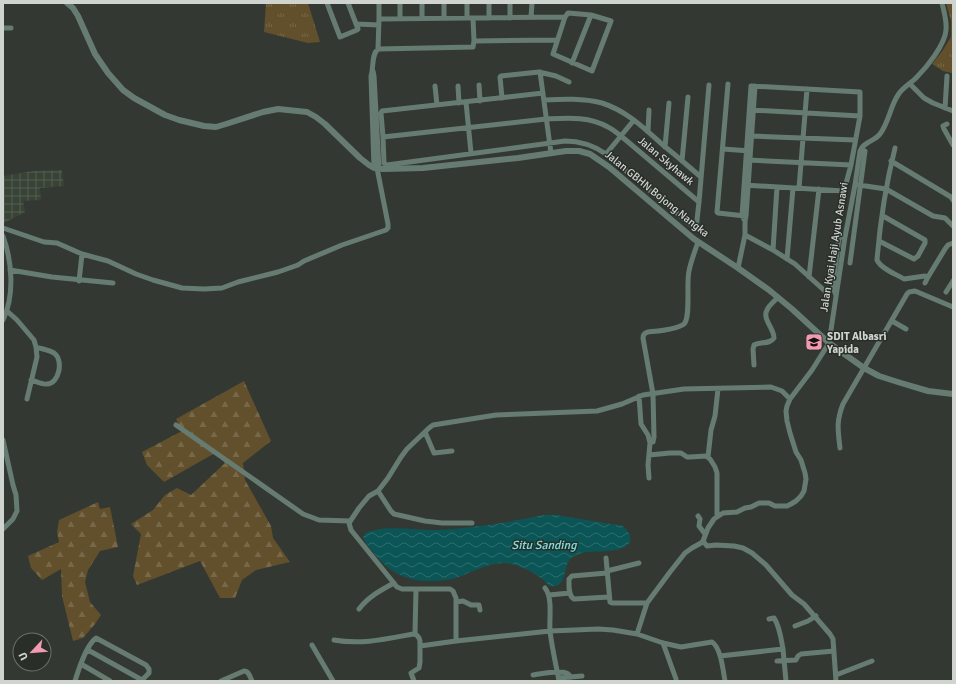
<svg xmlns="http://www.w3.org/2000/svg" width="956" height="684" font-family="Signika,sans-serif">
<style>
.industrial{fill:url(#industrial-grid)}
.grass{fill:url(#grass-tufts)}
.forest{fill:url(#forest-firs)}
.water{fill:url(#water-waves)}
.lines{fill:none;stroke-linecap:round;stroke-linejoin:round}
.minor{stroke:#667c73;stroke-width:5}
.tertiary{stroke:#667c73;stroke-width:6}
.labels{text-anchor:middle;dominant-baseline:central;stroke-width:3;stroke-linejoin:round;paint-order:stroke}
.street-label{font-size:11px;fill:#cfd4cf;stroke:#292f28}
.poi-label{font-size:11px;font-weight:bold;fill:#cfd4cf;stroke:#292f28;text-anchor:start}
.water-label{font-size:12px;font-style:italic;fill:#7ae1e1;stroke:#292f28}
</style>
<defs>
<pattern id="industrial-grid" width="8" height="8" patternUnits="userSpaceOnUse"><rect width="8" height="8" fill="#384336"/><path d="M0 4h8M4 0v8" fill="none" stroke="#545d52"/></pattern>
<pattern id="grass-tufts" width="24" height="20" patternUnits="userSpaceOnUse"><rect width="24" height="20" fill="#61502b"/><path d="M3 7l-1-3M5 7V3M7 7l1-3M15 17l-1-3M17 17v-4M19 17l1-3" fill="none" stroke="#776849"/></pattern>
<pattern id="forest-firs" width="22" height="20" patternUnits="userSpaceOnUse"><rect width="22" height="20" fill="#61502b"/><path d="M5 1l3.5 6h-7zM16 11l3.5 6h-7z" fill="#776849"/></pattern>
<pattern id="water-waves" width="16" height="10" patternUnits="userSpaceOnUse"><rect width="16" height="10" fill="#0c5556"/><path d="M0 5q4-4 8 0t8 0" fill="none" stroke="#2e6d6d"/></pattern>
</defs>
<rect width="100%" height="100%" fill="#333932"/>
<path class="industrial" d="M 62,170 L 64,186 L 40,188 L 41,200 L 23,201 L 25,212 L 4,223 L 3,176 L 33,171 Z"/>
<path class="grass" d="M 266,3 L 308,3 L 320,42 L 308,43 L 264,32 Z
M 946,3 L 953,3 L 952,73 L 943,71 L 932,64 L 943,50 L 951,37 L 951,21 Z"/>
<path class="forest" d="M 244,381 L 271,441 L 243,463 L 245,480 L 271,526 L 273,538 L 290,562 L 256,570 L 242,580 L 235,598 L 220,598 L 200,561 L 137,585 L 133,576 L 141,534 L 131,524 L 153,510 L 165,495 L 177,488 L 191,495 L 225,463 L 215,453 L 164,482 L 147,465 L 142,452 L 182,431 L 176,419 Z
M 98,502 L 100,509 L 110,507 L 118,547 L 100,551 L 88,570 L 85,582 L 90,602 L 101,615 L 95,624 L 83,638 L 73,641 L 62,596 L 61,569 L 42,580 L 31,568 L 28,556 L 59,542 L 57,532 L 59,520 Z"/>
<path class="water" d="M 544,515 L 556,515 L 623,526 C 626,529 629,532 630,536 C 635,553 599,551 589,552 C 584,552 578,554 574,556 C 563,562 567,581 558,585 C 556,586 552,586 549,586 C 544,579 537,575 530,571 C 522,568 513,563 504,563 C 486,563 469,574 452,579 C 447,580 442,580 437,581 C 414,582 395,577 379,559 C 374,553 366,545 363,537 L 365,533 C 389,524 414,531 438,530 C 474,528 509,522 544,515 Z"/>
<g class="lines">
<path class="minor" d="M 327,3 L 340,37 L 357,30 L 358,29 L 348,3
M 400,3 L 400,18
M 422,3 L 422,18
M 444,3 L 444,18
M 467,3 L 467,18
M 489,3 L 489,18
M 510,3 L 510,18
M 568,13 L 591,15 L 611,21 L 592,71 L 553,54 L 565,17 Z
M 531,17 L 532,3
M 473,18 L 474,41
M 379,19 L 565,17
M 356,24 L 379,25
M 3,28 L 11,28
M 378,49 L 379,19 L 379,3
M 572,63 L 591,15
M 373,71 L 374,76 L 379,169
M 540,72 L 551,153
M 728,84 L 717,212 L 718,213 L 745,216
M 910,84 L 924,98 L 933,103 L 953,111
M 479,85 L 480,101
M 435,86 L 437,105
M 458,86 L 459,103
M 543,93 L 382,111 L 381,113 L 383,137 L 384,163 L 385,164 L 387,165 L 565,141 C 580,141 593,145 606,154 L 696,229 L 699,202 L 709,85
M 502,98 L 500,77 L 501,76 L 539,72 L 556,76 L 569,82
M 544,100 C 563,99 583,98 602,103 C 627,111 645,129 664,146 C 677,156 689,167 701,177
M 466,102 L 471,153
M 945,108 L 947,76
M 751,110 L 860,116
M 947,124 L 943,126 L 944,129 L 953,145
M 648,132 L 649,110
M 752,136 L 855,140
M 383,137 L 546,119 C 567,118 589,116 608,127 C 612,129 617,133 621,136 L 699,202
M 665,147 L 669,103
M 895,148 C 886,184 880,222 877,260 C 881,269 896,274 904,279 L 925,276 L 928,277 L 945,249 L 948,245 L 953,243
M 723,149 L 750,151
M 606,154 L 634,120
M 748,160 L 851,165
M 682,161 L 688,97
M 891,161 L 951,197 L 953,200
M 374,168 L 371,76 C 374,67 371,55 378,49 L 473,47 L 474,41 L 557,40
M 744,185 L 844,191 L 851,165 L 860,116 L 860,92 L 751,86 L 742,216 L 745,221
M 859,185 L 886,189 L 933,216 L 945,218 L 953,226
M 799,188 L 807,89
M 3,228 L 44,242 L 57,243 L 82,254 L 108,261 L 136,274 L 153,280 L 182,288 L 204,289 L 222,288 L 238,282 L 278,272 L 298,265 L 304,261 L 342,245 L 386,230 L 388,228 L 388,224 L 377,168
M 745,235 L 773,250 L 795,264 L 826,292
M 3,236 C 12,261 15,295 3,320
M 879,241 L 914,259 L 918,256 L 925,243 L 925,240 L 883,216
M 773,250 L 777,187
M 787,259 L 793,188
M 850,263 L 865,151
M 738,268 L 745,235 L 745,221 L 746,216 L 755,86
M 10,270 L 52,277 L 113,283
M 809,277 L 819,189
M 79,281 L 82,254
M 925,283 L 928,277
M 946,292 L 953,281
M 836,295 L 834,290 L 833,284 L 839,237 L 845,237
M 7,311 L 17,320 L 34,340 L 36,347 L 37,357 L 27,399
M 892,321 L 906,329
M 754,365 L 753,349 L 754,345 C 761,341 769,345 774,338 C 774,328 762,319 767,310 C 769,305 775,301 778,297
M 31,380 C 36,381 42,385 47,384 C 59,384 64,360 54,353 C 49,350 42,349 36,347
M 639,396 L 641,424 L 648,435 L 650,443 L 648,465 L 649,478
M 176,425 L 303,514 L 319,520 L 350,521
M 425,432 L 434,453 L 452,451
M 3,440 L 13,485 L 16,495 L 17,511 L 13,519 L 3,529
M 650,443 L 653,442 L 654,437 L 653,394 L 643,338 C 643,335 644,333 648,332 C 657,331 676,330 684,324 C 691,317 686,283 689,271 C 691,261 695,251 698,242
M 840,448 C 838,430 836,422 843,404 L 907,294 L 909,292 L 915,291 L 953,307
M 649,455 L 670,453 L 681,453 L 687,457 L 690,457 L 706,456 L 710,459 L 715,467 L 717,473 L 717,516
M 708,457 L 711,430 L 715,416 L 718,389
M 378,491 L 391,511 L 394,514 L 425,521 L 442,523 L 472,523
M 698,516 L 700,519 L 699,526 L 705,534
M 703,541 L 707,546 L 716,545 L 734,546 L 743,548 L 752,553 L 766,565 L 792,595 L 804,604 L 830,634 L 833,639 L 836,681
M 606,558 L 610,602 L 612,603 L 647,603
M 607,571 L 639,563
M 607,573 L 572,576 L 569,579 C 569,586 568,596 574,599 L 609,597
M 545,588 C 553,598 549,618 550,631 C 552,648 556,665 559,681
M 549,595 L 570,593
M 456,602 L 463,601 L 471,605 L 479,605 L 480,610
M 359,609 C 368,597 381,590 394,583
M 769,619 L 774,618 C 780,627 781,639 783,649
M 795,626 L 808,621 L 816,616
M 415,634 L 416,589
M 637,634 L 647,603 L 670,572 L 685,553 L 692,548 L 701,543 L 703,541 L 708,528 L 714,519 L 723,513 L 737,512 L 745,508 L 751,507 L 759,503 L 769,503 L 775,506 L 787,506 L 791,504 L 796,501 L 801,496 L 804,491 L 806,479 L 805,473 L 801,460 L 796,452 L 790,433 L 787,421 L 786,411 L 787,406 L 790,399 L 812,370 L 829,343 L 845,237 L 855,185 L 860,151 C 863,142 875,141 880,134 C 889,122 890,107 898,95 C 902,88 910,84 916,78 C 926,68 945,45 946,30 C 947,21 944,12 942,3
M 334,640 C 361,645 386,639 413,634 C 417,634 419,637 420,641 L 420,662 L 419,668 L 411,673 L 414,681
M 663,643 L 676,679
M 312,645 L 333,681
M 420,646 L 456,641
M 88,650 L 142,680
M 720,656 L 783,649 L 786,681
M 777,661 L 796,660 L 798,656 L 801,654 L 834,651
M 81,664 L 110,681
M 533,675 C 540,674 560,670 566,673 C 568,673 570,676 571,677
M 836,675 L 872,661
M 559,678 L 582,676
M 75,681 C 78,671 87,644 96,638 L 146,665 L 149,669 L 149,673 L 141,681
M 221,681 L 244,671 C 249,671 250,677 252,681
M 725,681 C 723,670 721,648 712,642 L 681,647 L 663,643 L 637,634 L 613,630 L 598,629 L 550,631 L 456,641 L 456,598 L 453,591 L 450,589 L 402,589 L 397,587 L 351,530 L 349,523 L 359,508 L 369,496 L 378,491 L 388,478 L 401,457 L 407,449 L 429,428 L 433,425 L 496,415 L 597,411 L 622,404 L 643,395 L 684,389 L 771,387 L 782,391 L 790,399"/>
<path class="tertiary" d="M 67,3 L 73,8 L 78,16 L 95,54 L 108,73 L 123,90 L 134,98 L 165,115 L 179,120 L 204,126 L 216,127 L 226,124 L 263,112 L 278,109 L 307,112 L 316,117 L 325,124 L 360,158 L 369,165 L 374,168 L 383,169 L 423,168 L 518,158 L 566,151 L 579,151 L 590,154 L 609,167 L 694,239 L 738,268 L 769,290 L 792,309 L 829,343 L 864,368 L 879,376 L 901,383 L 928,391 L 953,394"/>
</g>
<defs>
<g id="school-square" transform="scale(0.9)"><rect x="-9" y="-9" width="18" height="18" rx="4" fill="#f19ab2" stroke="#292f28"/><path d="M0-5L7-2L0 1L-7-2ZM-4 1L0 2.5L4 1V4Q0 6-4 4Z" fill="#111"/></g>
</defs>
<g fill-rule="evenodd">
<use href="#school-square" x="814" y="342"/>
</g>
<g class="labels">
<g class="street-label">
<text transform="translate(666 161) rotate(40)">Jalan Skyhawk</text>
<text transform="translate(657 194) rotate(39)">Jalan GBHN Bojong Nangka</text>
<text transform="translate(834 247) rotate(-81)">Jalan Kyai Haji Ayub Asnawi</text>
</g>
<g class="poi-label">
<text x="827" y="336">SDIT Albasri<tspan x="827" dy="13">Yapida</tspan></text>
</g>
<g class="water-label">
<text x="544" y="545">Situ Sanding</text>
</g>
</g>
<rect width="956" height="684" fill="none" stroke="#cfd4cf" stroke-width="8"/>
<g transform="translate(32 652) rotate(244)"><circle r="19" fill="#292f28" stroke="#6b716b"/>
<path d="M0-3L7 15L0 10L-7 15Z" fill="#f19ab2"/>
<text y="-6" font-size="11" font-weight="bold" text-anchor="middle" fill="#cfd4cf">U</text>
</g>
</svg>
